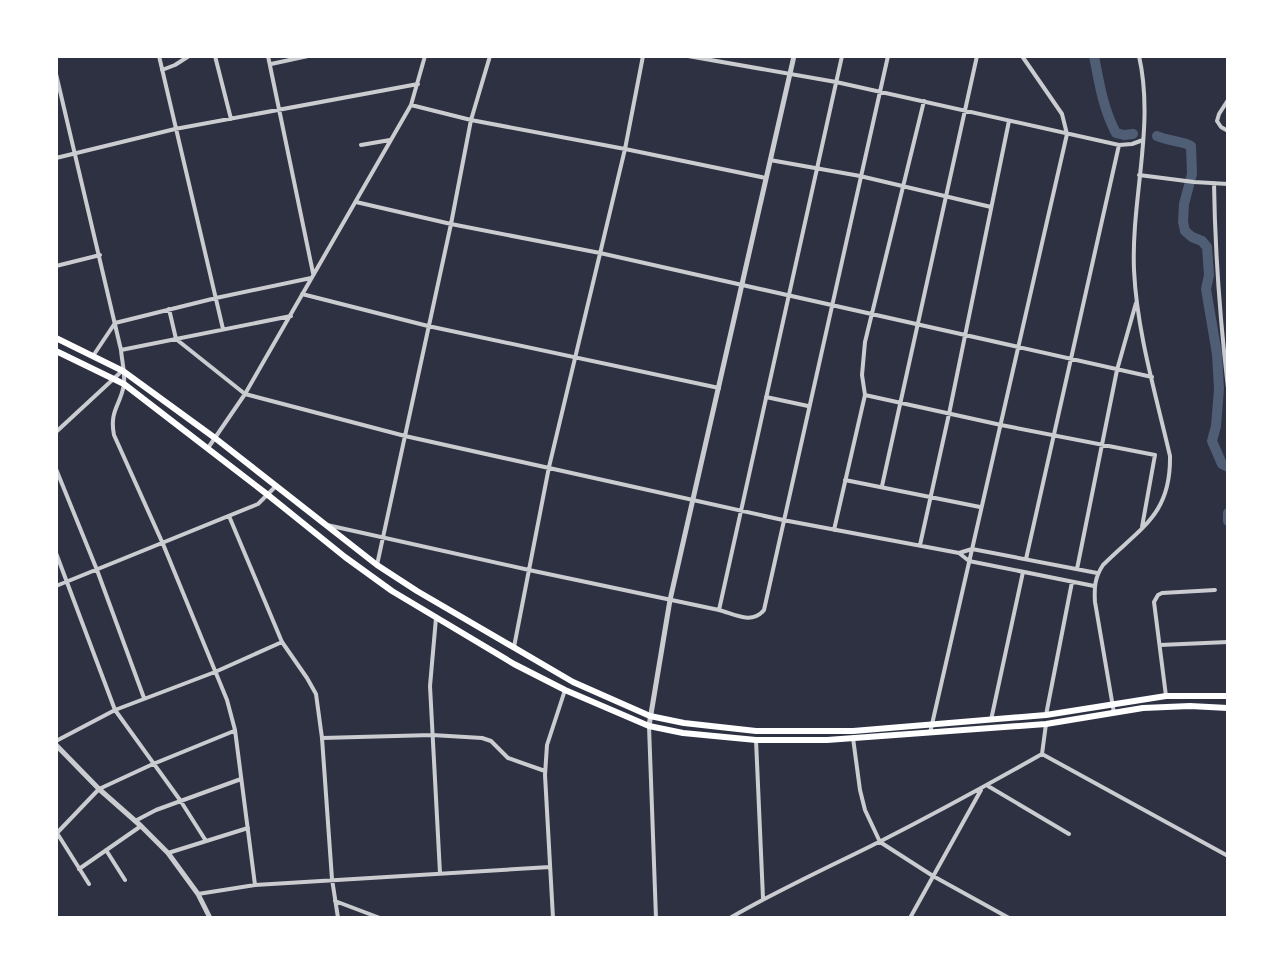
<svg xmlns="http://www.w3.org/2000/svg" width="1284" height="974" font-family="'Noto Serif',serif">
<style>
.lines{fill:none;stroke-linecap:round;stroke-linejoin:round}
.canal{stroke:#4f5d75;stroke-width:10}
.minor{stroke:#caccd0;stroke-width:4}
.tertiary{stroke:#caccd0;stroke-width:5}
.secondary{stroke:#fff;stroke-width:6}
</style>
<rect width="100%" height="100%" fill="#2d3142"/>
<g class="lines">
<path class="canal" d="M 1094,56 C 1099,82 1103,109 1116,133 L 1124,135 L 1133,134
M 1157,136 C 1168,141 1183,141 1191,146 L 1192,174 L 1184,204 L 1183,222 L 1185,231 L 1192,237 L 1202,241 L 1207,247 L 1209,275 L 1206,289 L 1217,354 L 1219,389 L 1216,426 L 1212,441 L 1222,464 L 1228,467
M 1228,513 L 1228,521"/>
<path class="minor" d="M 159,56 L 223,329
M 215,56 L 231,119
M 268,56 L 313,273
M 688,56 L 836,82 L 1119,145 L 1132,144 L 1143,140
M 271,64 L 308,56
M 162,70 L 175,65 L 189,56
M 56,74 L 121,350 C 122,361 125,373 124,384 C 121,405 109,410 114,435 L 163,544 L 227,700 L 235,730 L 255,885
M 1228,100 L 1219,114 L 1217,121 L 1221,127 L 1228,131
M 411,105 L 471,120 L 625,149 L 766,178
M 361,145 L 390,140
M 56,158 L 175,129 L 418,84
M 770,160 L 860,176 L 991,207
M 1139,175 L 1194,182 L 1228,184
M 1214,183 C 1215,252 1220,319 1228,388
M 356,202 L 451,224 L 600,253 L 1152,377
M 56,266 L 100,255
M 302,294 L 428,326 L 719,388
M 169,309 L 176,339 L 245,394 L 405,436 L 783,520 L 959,553 L 969,561 L 1094,586
M 115,323 L 216,298 L 311,278
M 121,350 L 291,316
M 93,356 L 115,323
M 865,395 L 1001,425 L 1155,455 L 1142,527
M 766,397 L 808,406
M 56,432 L 122,371
M 208,448 L 245,394 L 411,105 L 425,56
M 56,469 L 97,570 L 144,698
M 845,480 L 980,507
M 882,486 L 977,56
M 229,516 L 282,642 L 307,678 L 316,694 L 322,738 L 332,879 L 338,918
M 327,525 L 529,570 L 719,610 C 734,614 752,625 764,610 L 888,56
M 834,530 L 865,395 L 862,375 L 865,342 L 924,101
M 920,545 L 949,414 L 1009,121
M 56,553 L 115,710 L 180,800 L 206,841
M 959,553 L 972,549 L 1097,573
M 1026,559 L 1119,145
M 377,565 L 451,224 L 471,120 L 490,56
M 1077,569 L 1117,370 L 1136,303
M 56,586 L 258,504 L 276,486
M 719,610 L 842,56
M 436,618 L 430,686 L 440,873
M 1160,645 L 1228,642
M 514,647 L 549,467 L 625,149 L 643,56
M 1166,696 L 1154,602 L 1158,595 L 1162,593 L 1215,590
M 1114,713 L 1095,602 C 1094,587 1095,577 1103,565 C 1141,527 1171,515 1170,456 C 1156,395 1137,333 1134,270 C 1131,199 1155,126 1139,56
M 1046,715 L 1072,582
M 991,720 L 1023,572
M 649,726 L 656,918
M 930,733 L 1067,134 L 1062,114 L 1022,56
M 322,738 L 432,735 L 482,738 L 491,741 L 508,758 L 545,771
M 853,738 L 860,790 L 865,810 L 880,842 L 933,876 L 1009,918
M 756,740 L 763,898
M 56,741 L 115,710 L 215,672 L 282,642
M 1042,754 L 1228,856
M 988,786 L 1069,834
M 135,821 L 156,810 L 241,779
M 57,833 L 89,884
M 56,834 L 99,789 L 153,764 L 234,731
M 106,850 L 125,880
M 168,853 L 248,828
M 79,869 L 141,826
M 198,894 L 255,885 L 550,867
M 335,901 L 380,918
M 553,918 L 545,775 L 547,745 L 565,690
M 730,918 C 778,890 829,867 879,842 C 934,814 989,784 1042,754 L 1046,724
M 910,918 L 981,790"/>
<path class="tertiary" d="M 649,726 L 670,600 L 794,56
M 56,745 L 99,789 L 141,826 L 168,853 L 198,894 L 210,918"/>
<path class="secondary" d="M 56,338 L 123,371 L 215,438 L 377,565 L 417,591 L 573,682 L 650,716 L 684,723 L 756,731 L 853,731 L 1046,715 L 1166,696 L 1228,696
M 56,351 L 124,384 L 268,495 L 345,557 L 392,591 L 514,664 L 565,690 L 649,726 L 683,733 L 756,740 L 827,740 L 1046,724 L 1143,708 L 1190,706 L 1228,708"/>
</g>
<rect width="1284" height="974" fill="none" stroke="#ffffff" stroke-width="116"/>
</svg>
